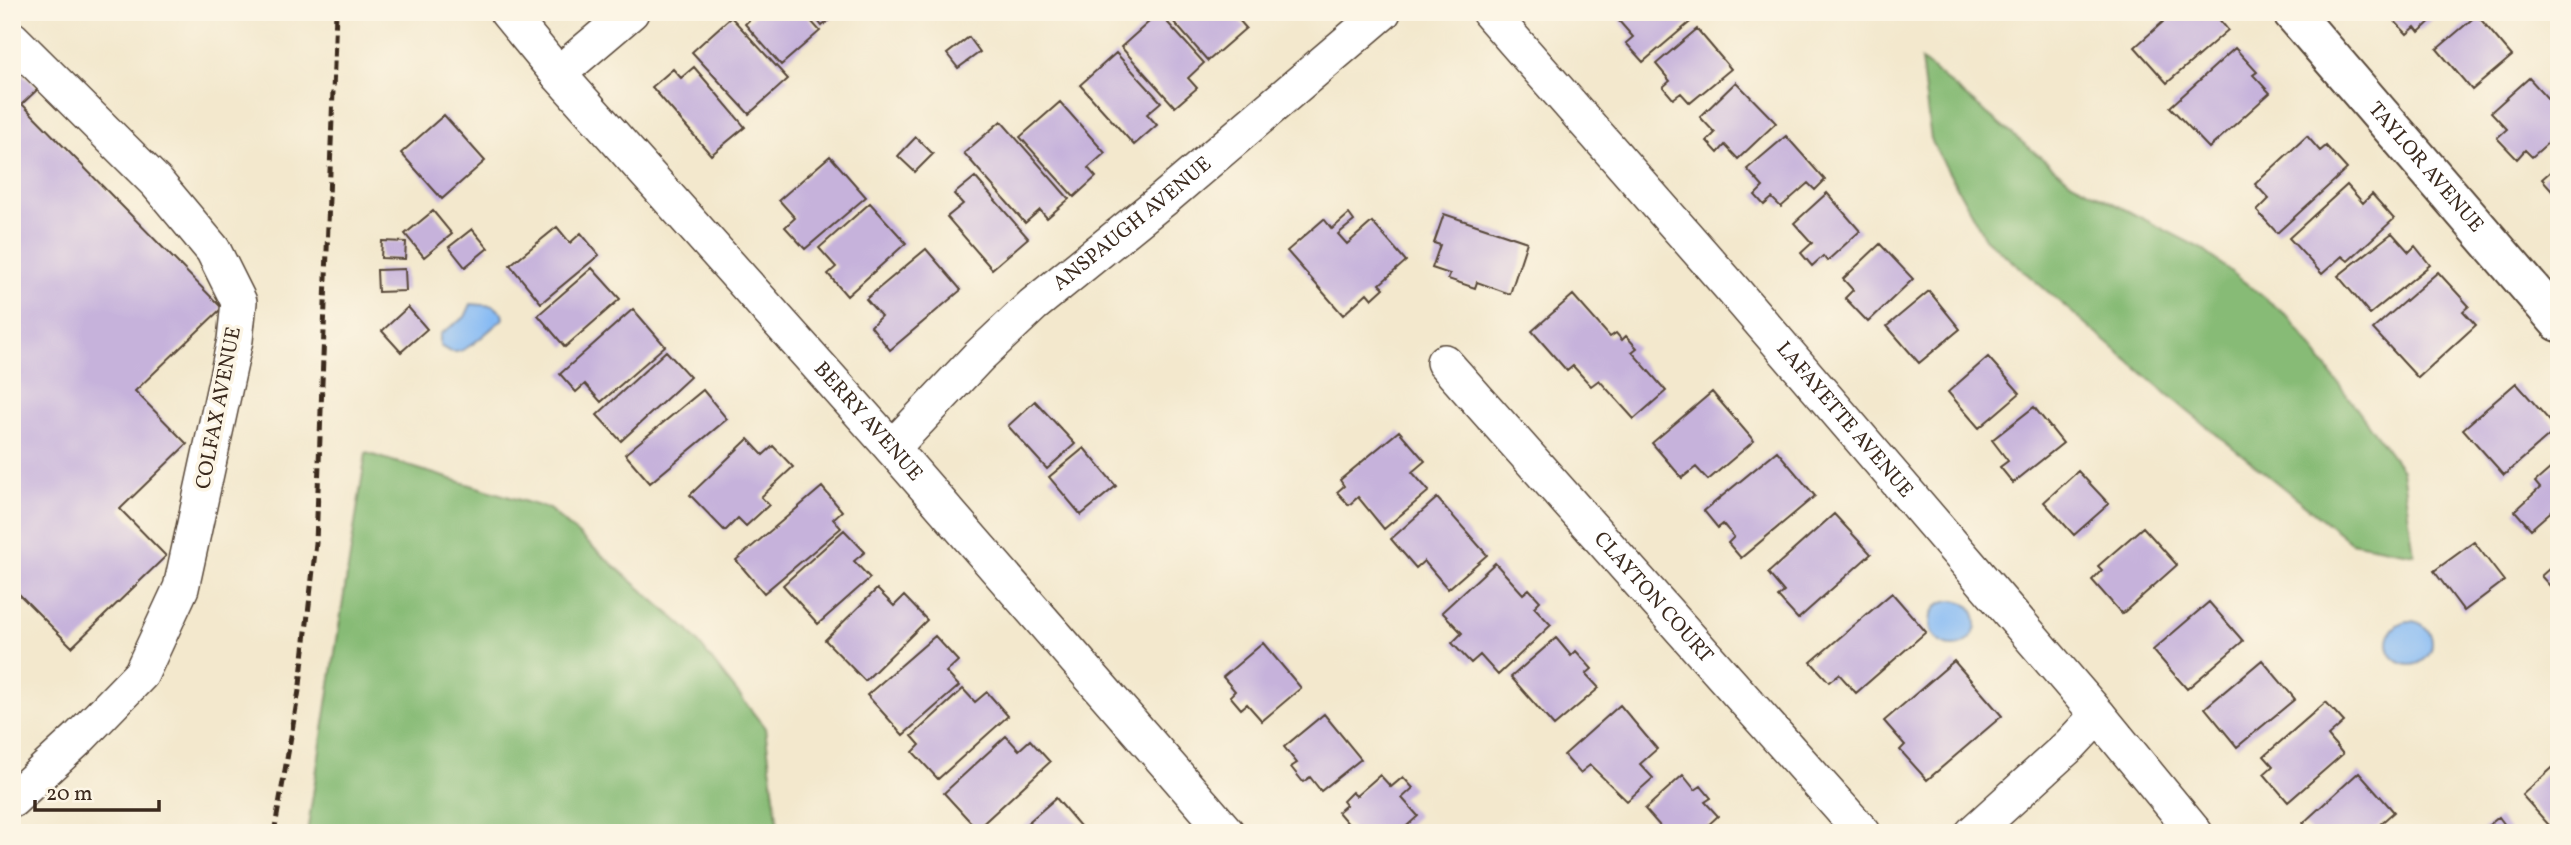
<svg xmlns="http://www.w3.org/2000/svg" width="2571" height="845" font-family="Vollkorn,serif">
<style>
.forest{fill:#87bb76;stroke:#61724a;stroke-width:2}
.water{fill:#85baf4;stroke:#607289;stroke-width:2}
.building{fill:#c6b2db}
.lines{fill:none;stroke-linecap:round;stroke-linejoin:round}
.minor-casing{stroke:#574638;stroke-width:38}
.tertiary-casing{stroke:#574638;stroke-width:42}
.minor{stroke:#fff;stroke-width:35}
.tertiary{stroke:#fff;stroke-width:38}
.rail{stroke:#3b2a1e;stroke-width:5;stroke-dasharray:10 5;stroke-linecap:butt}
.labels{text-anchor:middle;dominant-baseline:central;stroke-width:7;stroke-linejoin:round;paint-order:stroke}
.street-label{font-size:21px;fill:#3b2a1e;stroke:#fcf5e5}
</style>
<rect width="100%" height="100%" fill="#fcf5e5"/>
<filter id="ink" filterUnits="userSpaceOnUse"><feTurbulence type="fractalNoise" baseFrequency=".0143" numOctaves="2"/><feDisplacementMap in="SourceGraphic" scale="14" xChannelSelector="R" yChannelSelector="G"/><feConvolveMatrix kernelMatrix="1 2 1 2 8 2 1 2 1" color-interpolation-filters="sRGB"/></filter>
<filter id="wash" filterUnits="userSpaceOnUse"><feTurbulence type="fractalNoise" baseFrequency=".00686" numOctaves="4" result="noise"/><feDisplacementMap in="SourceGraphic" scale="28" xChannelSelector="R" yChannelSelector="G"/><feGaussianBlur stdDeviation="1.57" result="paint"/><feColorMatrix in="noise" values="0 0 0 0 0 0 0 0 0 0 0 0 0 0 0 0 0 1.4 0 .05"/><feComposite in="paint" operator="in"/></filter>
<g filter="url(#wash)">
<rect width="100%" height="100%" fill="#f3e8cd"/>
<path class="forest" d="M 1921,60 L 2070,181 L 2202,249 L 2289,317 L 2402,470 L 2414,554 L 2351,542 L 2186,410 L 1985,238 L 1931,140 Z
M 366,453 L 549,509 L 689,631 L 765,728 L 779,833 L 307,833 Z"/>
<path class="water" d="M 471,304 L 494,306 L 502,313 L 503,319 C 491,328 470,350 456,352 C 450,353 445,349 440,346 L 440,334 L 465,317 Z
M1930 623a23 23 0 1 1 46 0a23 23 0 1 1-46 0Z
M2388 643a22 22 0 1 1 44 0a22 22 0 1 1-44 0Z"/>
<g id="blocks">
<path class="building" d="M 758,12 L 803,12 L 820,31 L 781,65 L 745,24 Z
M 811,12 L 839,12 L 822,26 Z
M 1165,12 L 1232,12 L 1246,28 L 1208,61 Z
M 1630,12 L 1690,12 L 1695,18 L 1643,62 L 1626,43 L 1633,37 L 1619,21 Z
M 2174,12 L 2213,12 L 2228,30 L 2167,83 L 2135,47 Z
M 2390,12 L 2440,12 L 2419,32 L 2415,27 L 2407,34 L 2388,14 Z
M 1159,13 L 1204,63 L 1188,78 L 1197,88 L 1175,107 L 1121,47 Z
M 2477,15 L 2512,56 L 2472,90 L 2437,49 Z
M 731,17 L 788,79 L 749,114 L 692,52 Z
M 1697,29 L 1731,69 L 1690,103 L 1681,93 L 1673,99 L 1663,87 L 1670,81 L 1656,64 Z
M 969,37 L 980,52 L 958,68 L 947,54 Z
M 2235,48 L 2257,72 L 2253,75 L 2270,93 L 2209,148 L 2170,107 Z
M 1116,53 L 1161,102 L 1147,114 L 1157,125 L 1134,145 L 1080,85 Z
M 12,63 L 38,89 L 22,104 L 222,308 L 135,391 L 187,444 L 120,509 L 166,556 L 72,647 L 12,587 Z
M 694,67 L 745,127 L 711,155 L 652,87 L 673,69 L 681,78 Z
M 2529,78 L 2559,111 L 2559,133 L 2532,157 L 2525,150 L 2517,159 L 2497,138 L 2507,129 L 2491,112 Z
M 1736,82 L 1776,123 L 1738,159 L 1725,145 L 1718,153 L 1707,141 L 1715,133 L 1700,117 Z
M 1060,102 L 1105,153 L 1088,168 L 1096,177 L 1074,197 L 1020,137 Z
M 444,115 L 485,161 L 442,199 L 401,153 Z
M 1001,121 L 1069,199 L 1047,218 L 1040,210 L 1025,223 L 964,153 Z
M 1786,136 L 1825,180 L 1815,190 L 1808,183 L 1781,207 L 1772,198 L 1764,205 L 1755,195 L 1763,187 L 1747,169 Z
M 2307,136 L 2320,151 L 2326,146 L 2347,169 L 2277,233 L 2257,211 L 2269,199 L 2255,184 Z
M 916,137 L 933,154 L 915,172 L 898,156 Z
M 830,156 L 866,197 L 805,249 L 785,227 L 795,218 L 779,200 Z
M 2559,164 L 2559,198 L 2542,179 Z
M 975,177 L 1028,238 L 992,269 L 947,217 L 963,204 L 954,194 Z
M 2347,185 L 2363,203 L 2372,194 L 2394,219 L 2348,261 L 2342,256 L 2322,274 L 2289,238 Z
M 1827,193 L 1860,231 L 1827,261 L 1823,256 L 1812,266 L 1801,253 L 1812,243 L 1794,223 Z
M 870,203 L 906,243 L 847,296 L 828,274 L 836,267 L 819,248 Z
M 433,211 L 452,234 L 424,257 L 405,234 Z
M 1349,214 L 1354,221 L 1338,234 L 1347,244 L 1372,222 L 1406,261 L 1380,284 L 1384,288 L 1372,299 L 1367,293 L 1343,315 L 1287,251 L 1324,219 L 1332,229 Z
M 1444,214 L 1527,242 L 1510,294 L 1477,282 L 1475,288 L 1448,279 L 1450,274 L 1432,268 L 1440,245 L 1434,243 Z
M 557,227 L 570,243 L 581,233 L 599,255 L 541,303 L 510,265 Z
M 472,229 L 488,248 L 465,267 L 449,247 Z
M 2392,233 L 2409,252 L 2415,246 L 2430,265 L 2370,314 L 2338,276 Z
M 382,241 L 406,242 L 405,259 L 381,258 Z
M 1880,244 L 1913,279 L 1868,322 L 1845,298 L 1853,290 L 1843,279 Z
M 926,249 L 961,290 L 890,350 L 871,326 L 881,316 L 866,299 Z
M 592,268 L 620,299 L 565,347 L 538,315 Z
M 405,269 L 406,291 L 378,292 L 377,270 Z
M 2438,272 L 2469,306 L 2463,311 L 2476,325 L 2418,378 L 2373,329 Z
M 1929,291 L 1960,329 L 1919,363 L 1887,326 Z
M 1573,295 L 1610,337 L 1616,333 L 1622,340 L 1626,336 L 1637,348 L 1632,352 L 1666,391 L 1634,419 L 1599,380 L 1591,386 L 1573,366 L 1567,371 L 1532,331 Z
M 408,307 L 427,329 L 401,352 L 382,331 Z
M 633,309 L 665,346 L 601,402 L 585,384 L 576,392 L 560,374 Z
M 666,351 L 690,377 L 621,441 L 597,415 Z
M 1988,357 L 2020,393 L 1979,428 L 1948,392 Z
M 2516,383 L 2557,429 L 2504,475 L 2463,429 Z
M 703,390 L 727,419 L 650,483 L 625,454 Z
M 1712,392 L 1754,441 L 1708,480 L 1696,467 L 1682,478 L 1652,443 Z
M 1035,401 L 1075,444 L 1047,469 L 1008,426 Z
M 2034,407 L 2063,443 L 2013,483 L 2000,467 L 2008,461 L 1992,440 Z
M 1399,431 L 1425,461 L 1412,472 L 1429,491 L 1384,529 L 1358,497 L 1349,505 L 1337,492 L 1344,486 L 1340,480 Z
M 748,439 L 763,455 L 773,446 L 793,467 L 761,497 L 769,505 L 746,526 L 738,518 L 725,531 L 690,495 Z
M 1084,448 L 1116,486 L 1081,515 L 1049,477 Z
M 1777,451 L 1815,496 L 1741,558 L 1728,543 L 1734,537 L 1723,524 L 1718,528 L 1704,511 Z
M 2559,461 L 2559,510 L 2556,507 L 2531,529 L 2515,511 L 2540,488 L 2535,482 Z
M 2078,471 L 2109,504 L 2074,535 L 2044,502 Z
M 822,487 L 842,511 L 833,519 L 841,528 L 764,593 L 736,560 Z
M 1437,498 L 1487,555 L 1448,589 L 1424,561 L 1416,568 L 1391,539 Z
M 1834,514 L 1871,554 L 1798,619 L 1778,597 L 1784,592 L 1768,573 Z
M 2143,527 L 2177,565 L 2122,614 L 2092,580 L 2102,570 L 2098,566 Z
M 844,530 L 865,552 L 854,561 L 870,578 L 818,624 L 783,585 Z
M 2474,542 L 2504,581 L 2464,611 L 2434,571 Z
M 2559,560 L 2559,596 L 2541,576 Z
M 1495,563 L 1523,594 L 1529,589 L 1540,601 L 1534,607 L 1551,625 L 1498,675 L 1480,655 L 1471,663 L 1452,643 L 1462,633 L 1442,612 Z
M 877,589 L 894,606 L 904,596 L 927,620 L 865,681 L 825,640 Z
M 1892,593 L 1926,632 L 1856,693 L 1839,674 L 1829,682 L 1811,662 Z
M 2209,602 L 2243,641 L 2187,689 L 2153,650 Z
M 935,636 L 958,661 L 946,672 L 959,686 L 903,735 L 867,695 Z
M 1556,638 L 1571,656 L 1576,651 L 1592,669 L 1586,674 L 1599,688 L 1554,726 L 1511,677 Z
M 1263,643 L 1301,688 L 1262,721 L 1247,704 L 1241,709 L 1230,696 L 1235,691 L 1223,677 Z
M 2262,660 L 2295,699 L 2237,747 L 2205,708 Z
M 1954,661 L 2002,716 L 1927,780 L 1900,750 L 1905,745 L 1884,721 Z
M 963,689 L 975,702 L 987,692 L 1008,716 L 938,779 L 913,752 L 920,745 L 912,736 Z
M 2326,702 L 2344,722 L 2328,736 L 2343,754 L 2288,802 L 2264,774 L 2273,766 L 2264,756 Z
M 1620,705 L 1657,749 L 1640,764 L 1653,778 L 1627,801 L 1590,765 L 1580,773 L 1564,755 Z
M 1324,714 L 1361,759 L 1321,791 L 1310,777 L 1303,782 L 1291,767 L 1297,763 L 1284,747 Z
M 1006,736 L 1019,750 L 1030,740 L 1050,762 L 977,829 L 944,793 Z
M 2559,762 L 2559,833 L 2556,833 L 2522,795 Z
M 2359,772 L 2394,812 L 2370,833 L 2312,833 L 2303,823 Z
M 1380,775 L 1391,787 L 1403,777 L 1413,788 L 1402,798 L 1418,816 L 1399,833 L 1356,833 L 1338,812 L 1346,805 L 1343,801 L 1352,792 L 1356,796 Z
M 1683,775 L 1695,790 L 1701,786 L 1711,798 L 1705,802 L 1718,816 L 1706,827 L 1711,833 L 1666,833 L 1645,809 Z
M 1056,798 L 1086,833 L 1016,833 Z
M 2499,817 L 2511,833 L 2479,833 Z"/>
</g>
</g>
<g filter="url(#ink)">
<use href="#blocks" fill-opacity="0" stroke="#574638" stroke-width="2"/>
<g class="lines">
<g class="minor-casing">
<g id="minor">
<path id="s1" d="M 507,12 L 558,74 L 892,448 L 1227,833"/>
<path id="s2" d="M 1489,12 L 1734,291 L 2098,715 L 2195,833"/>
<path d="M 12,39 L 157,183 L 213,250 L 239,302 L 235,340 L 181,588 L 141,674 L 78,739 L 12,800"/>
<path d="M 558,74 L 631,12"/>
<path id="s3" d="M 1444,362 L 1863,833"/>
<path id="s4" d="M 892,448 L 979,356 L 1033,305 L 1165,198 L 1383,12"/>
<path d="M 1973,833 L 2071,744 L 2098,715"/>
</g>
</g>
<g class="tertiary-casing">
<g id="tertiary">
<path id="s5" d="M 2292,12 L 2559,322"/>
</g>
</g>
<use href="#minor" class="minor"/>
<use href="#tertiary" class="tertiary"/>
<path class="rail" d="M 274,833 L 300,685 L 316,543 L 336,12"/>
</g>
</g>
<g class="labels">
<g class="street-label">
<text stroke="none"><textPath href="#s5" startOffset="205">TAYLOR AVENUE</textPath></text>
<text stroke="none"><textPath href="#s4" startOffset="329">ANSPAUGH AVENUE</textPath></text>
<text transform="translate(219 408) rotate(-79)">COLFAX AVENUE</text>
<text stroke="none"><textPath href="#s2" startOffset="541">LAFAYETTE AVENUE</textPath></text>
<text stroke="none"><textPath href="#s1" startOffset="546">BERRY AVENUE</textPath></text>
<text stroke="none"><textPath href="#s3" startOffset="315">CLAYTON COURT</textPath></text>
</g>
</g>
<rect width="2571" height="845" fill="none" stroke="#fcf5e5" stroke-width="42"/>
<path d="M35 800v10h124v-10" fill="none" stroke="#3b2a1e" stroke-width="3.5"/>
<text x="46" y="800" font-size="21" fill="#3b2a1e" stroke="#fcf5e5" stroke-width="5" paint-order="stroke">20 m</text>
</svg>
